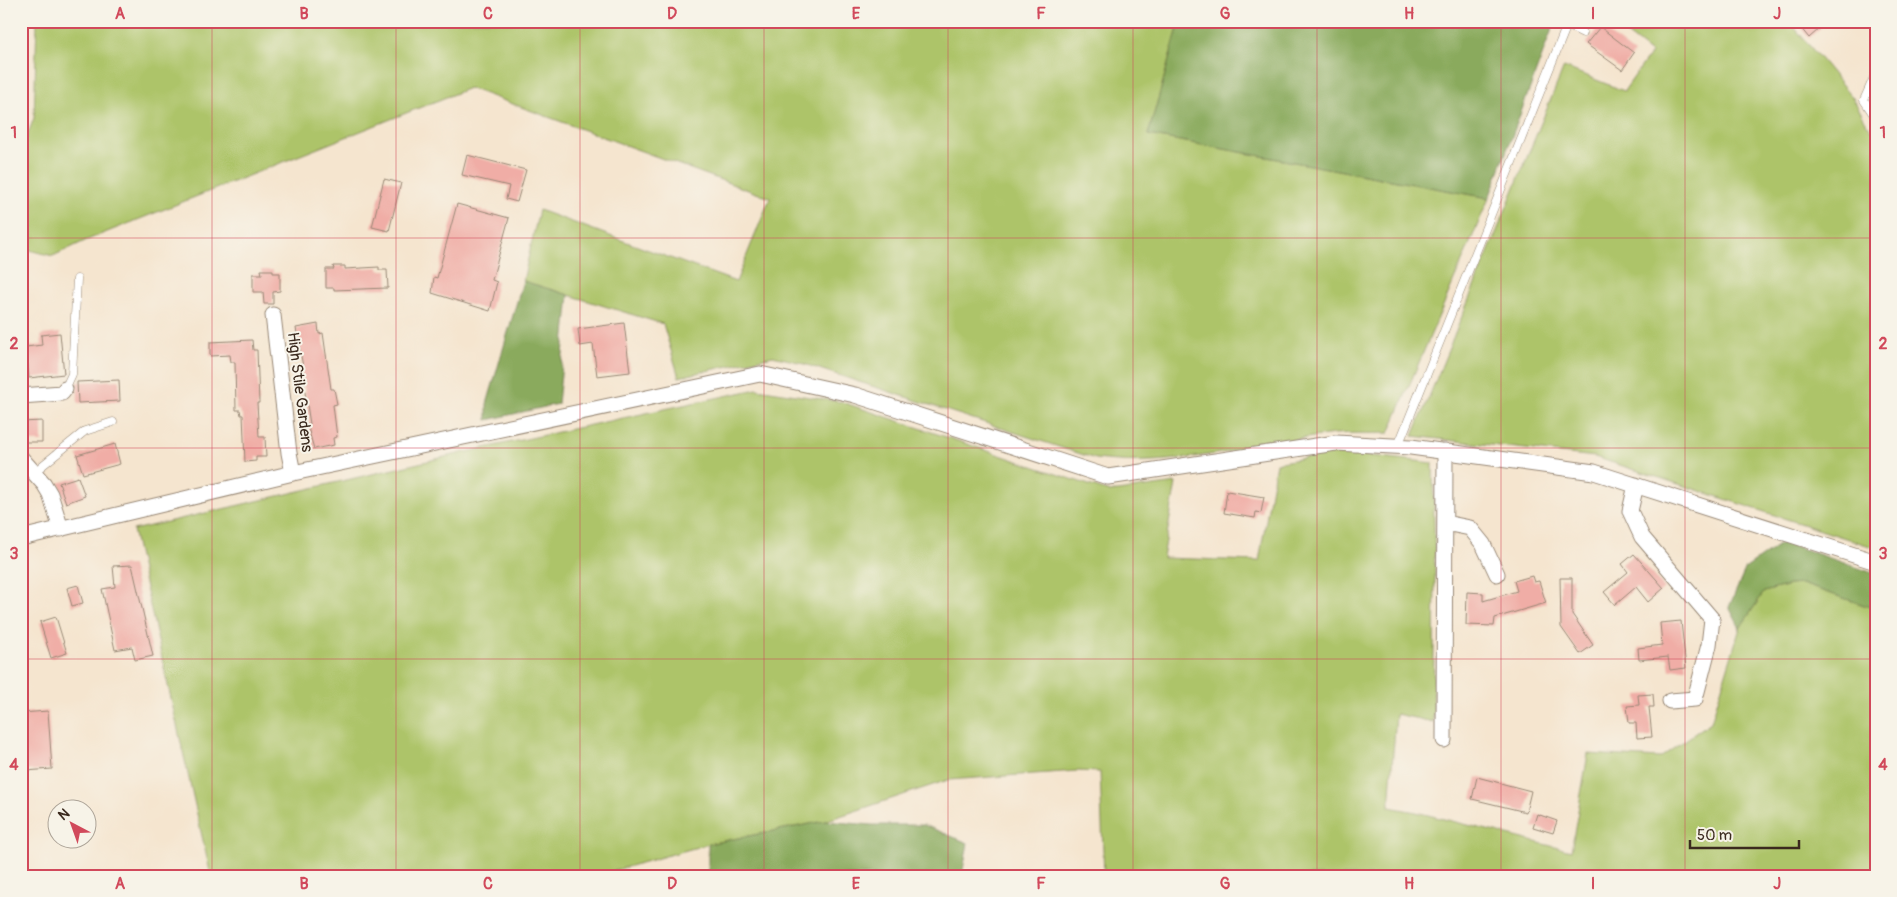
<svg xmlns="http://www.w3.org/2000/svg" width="1897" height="897" font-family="Pangolin,sans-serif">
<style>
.green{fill:#adc469;stroke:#747744}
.forest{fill:#8aaa5d;stroke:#626a3e}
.building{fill:#f0ada6}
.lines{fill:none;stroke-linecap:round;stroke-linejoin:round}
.lane-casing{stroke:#988876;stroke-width:9}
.street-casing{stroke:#988876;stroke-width:17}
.lane{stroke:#fff;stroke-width:8}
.street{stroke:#fff;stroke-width:15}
.grid{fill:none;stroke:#d1495b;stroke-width:1;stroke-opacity:0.55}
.labels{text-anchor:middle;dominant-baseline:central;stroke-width:4;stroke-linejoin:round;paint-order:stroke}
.street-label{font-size:16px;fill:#3b2a1e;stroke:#f7f3e8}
.neatline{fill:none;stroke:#d1495b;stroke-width:2}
.grid-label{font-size:16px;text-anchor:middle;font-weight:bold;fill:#d1495b}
</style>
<rect width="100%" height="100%" fill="#f7f3e8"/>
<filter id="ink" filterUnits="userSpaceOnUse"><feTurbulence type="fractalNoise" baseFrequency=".02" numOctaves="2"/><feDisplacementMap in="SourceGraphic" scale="10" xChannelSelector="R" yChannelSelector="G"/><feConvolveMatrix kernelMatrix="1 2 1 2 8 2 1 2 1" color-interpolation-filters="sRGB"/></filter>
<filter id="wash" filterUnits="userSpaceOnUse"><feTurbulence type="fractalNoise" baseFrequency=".0096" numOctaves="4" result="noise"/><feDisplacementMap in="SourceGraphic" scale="20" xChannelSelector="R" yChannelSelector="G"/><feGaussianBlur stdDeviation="1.12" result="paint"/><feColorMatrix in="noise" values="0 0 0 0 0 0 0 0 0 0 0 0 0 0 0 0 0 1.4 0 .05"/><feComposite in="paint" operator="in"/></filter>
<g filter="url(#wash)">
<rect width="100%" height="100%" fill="#f5e5cf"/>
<path class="green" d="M 37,21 L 1180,21 L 1148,135 L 1489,198 L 1389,433 C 1369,434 1347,432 1327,435 C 1251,445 1173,469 1096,459 L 798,362 L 773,356 L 679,377 L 663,324 L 523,281 L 539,210 L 736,282 L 770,198 L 469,88 L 87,240 L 53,256 L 21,248 L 21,152 L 34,118 Z
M 1610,21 L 1789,21 L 1853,98 L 1867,124 L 1876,135 L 1876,548 L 1595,457 L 1413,436 L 1564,67 L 1624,91 L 1651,53 Z
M 757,389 L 842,402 L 1110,492 L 1176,483 L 1163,558 L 1259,561 L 1276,463 L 1338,452 L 1433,463 L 1435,579 L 1433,722 L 1396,714 L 1389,807 L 1416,812 L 1571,851 L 1588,754 L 1660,758 L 1711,722 L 1740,628 L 1764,592 L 1789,585 L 1802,584 L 1876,609 L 1876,876 L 1104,876 L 1100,772 L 1077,771 L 948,780 L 825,821 L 708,844 L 595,876 L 211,876 L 133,530 L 466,452 Z"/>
<path class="forest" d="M 1180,21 L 1555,21 L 1489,198 L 1148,135 Z
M 523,281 L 569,295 L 558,404 L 487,420 L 487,404 Z
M 1783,542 L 1876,574 L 1876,609 L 1802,584 L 1789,585 L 1764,592 L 1740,628 L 1729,607 L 1746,568 Z
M 825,821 L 872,825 L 924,825 L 968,843 L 962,875 L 711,876 L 708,866 L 708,844 Z"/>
<g id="blocks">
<path class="building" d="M 1795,21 L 1828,21 L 1809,38 Z
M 1600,27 L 1634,53 L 1622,70 L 1586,44 Z
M 467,155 L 526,170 L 517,202 L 506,199 L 509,186 L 462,175 Z
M 384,179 L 401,183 L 389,231 L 372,227 Z
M 457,204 L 509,218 L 492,280 L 497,282 L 490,311 L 432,293 L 434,277 L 437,278 Z
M 333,266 L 345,266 L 345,269 L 379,267 L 379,270 L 387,270 L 388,288 L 334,290 L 334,288 L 326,288 L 326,269 L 334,269 Z
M 261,270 L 273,270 L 273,273 L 280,273 L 280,291 L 273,292 L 273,304 L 264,304 L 263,292 L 253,292 L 253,274 L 262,274 Z
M 624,323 L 630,372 L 597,376 L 593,344 L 580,346 L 578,329 Z
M 318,324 L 319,334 L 323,333 L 331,389 L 334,389 L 337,404 L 333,405 L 337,437 L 333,438 L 334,445 L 314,449 L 307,424 L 310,424 L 301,367 L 303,367 L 296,328 Z
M 60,333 L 64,374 L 29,378 L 26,347 L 42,345 L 41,335 Z
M 252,340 L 253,350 L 257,350 L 259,403 L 257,403 L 259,437 L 265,437 L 266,457 L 256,457 L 256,461 L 245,462 L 243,415 L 241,415 L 240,410 L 236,410 L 235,362 L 231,362 L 230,355 L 210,356 L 210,342 Z
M 119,380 L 120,401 L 78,403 L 77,382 Z
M 42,421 L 42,442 L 22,442 L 21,422 Z
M 115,444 L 120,464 L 83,474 L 77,455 Z
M 78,477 L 85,496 L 66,503 L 59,483 Z
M 1227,491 L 1264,497 L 1261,513 L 1256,512 L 1255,518 L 1224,513 Z
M 1634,554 L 1664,588 L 1648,602 L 1636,587 L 1615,605 L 1604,592 L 1628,572 L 1622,564 Z
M 132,565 L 153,656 L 135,660 L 132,647 L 115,650 L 102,589 L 115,587 L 113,566 Z
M 1532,576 L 1534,582 L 1539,581 L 1546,603 L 1495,618 L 1494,626 L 1466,625 L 1467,592 L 1483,593 L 1483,601 L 1517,591 L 1514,581 Z
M 1560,578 L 1572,578 L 1572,614 L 1593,645 L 1580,654 L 1561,627 Z
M 78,585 L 83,603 L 72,606 L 67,588 Z
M 56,617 L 67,653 L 51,658 L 40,622 Z
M 1681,621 L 1686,668 L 1670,670 L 1668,657 L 1639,660 L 1638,648 L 1662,645 L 1660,623 Z
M 1653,694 L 1654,707 L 1649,707 L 1652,737 L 1637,738 L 1636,723 L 1629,723 L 1627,706 L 1639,705 L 1638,695 Z
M 48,711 L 52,769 L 25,771 L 23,736 L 21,736 L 21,713 Z
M 1477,777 L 1531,791 L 1526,812 L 1472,799 Z
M 1537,814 L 1557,821 L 1553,833 L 1533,827 Z"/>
</g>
</g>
<g filter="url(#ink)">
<use href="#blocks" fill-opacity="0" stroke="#988876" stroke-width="1"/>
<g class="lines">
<g class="lane-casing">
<path id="lane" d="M 1876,73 L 1864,100 L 1876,118
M 65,389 L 72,374 L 77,279
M 1398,446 L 1567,25 L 1583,33
M 33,473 L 85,431 L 113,422"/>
</g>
<g class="street-casing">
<path id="street" d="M 273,315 L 289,453 L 293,473
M 21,396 L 62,393 L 65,389
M 21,458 L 44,484 L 50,494 L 61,529
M 1636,485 L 1630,511 L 1642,537 L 1712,619 L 1709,645 L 1695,699 L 1670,701
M 1445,523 L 1470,528 L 1483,544 L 1497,574
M 21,538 L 293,473 L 760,374 L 855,395 L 1108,477 L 1336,443 L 1411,447 L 1594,472 L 1876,562
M 1444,740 L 1445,451"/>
</g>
<use href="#lane" class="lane"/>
<use href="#street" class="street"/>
</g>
</g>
<path class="grid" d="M 212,21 L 212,876M 396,21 L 396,876M 580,21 L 580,876M 764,21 L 764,876M 948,21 L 948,876M 1133,21 L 1133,876M 1317,21 L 1317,876M 1501,21 L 1501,876M 1685,21 L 1685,876M 21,238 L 1876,238M 21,448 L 1876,448M 21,659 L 1876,659"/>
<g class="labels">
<g class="street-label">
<text transform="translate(300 392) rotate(83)">High Stile Gardens</text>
</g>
</g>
<rect width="1897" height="897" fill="none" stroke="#f7f3e8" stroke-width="55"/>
<g transform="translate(72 824) rotate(319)"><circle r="24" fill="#f7f3e8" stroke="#aca397"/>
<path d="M0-4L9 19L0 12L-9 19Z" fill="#d1495b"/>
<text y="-8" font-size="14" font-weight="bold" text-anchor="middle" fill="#3b2a1e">N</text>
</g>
<path d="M1690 840v8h109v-8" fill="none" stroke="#3b2a1e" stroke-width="2.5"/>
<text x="1697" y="840" font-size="15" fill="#3b2a1e" stroke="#f7f3e8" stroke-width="4" paint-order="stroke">50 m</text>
<rect x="28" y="28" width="1842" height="842" class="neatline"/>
<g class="grid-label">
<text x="120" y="19">A</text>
<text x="304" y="19">B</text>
<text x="488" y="19">C</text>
<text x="672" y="19">D</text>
<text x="856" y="19">E</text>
<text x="1041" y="19">F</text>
<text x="1225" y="19">G</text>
<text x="1409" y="19">H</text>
<text x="1593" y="19">I</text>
<text x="1777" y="19">J</text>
<text x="14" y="138">1</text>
<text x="1883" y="138">1</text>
<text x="14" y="349">2</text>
<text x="1883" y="349">2</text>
<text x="14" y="559">3</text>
<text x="1883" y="559">3</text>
<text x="14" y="770">4</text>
<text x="1883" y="770">4</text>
<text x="120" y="889">A</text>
<text x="304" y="889">B</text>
<text x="488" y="889">C</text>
<text x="672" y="889">D</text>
<text x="856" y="889">E</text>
<text x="1041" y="889">F</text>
<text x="1225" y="889">G</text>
<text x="1409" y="889">H</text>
<text x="1593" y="889">I</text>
<text x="1777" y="889">J</text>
</g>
</svg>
